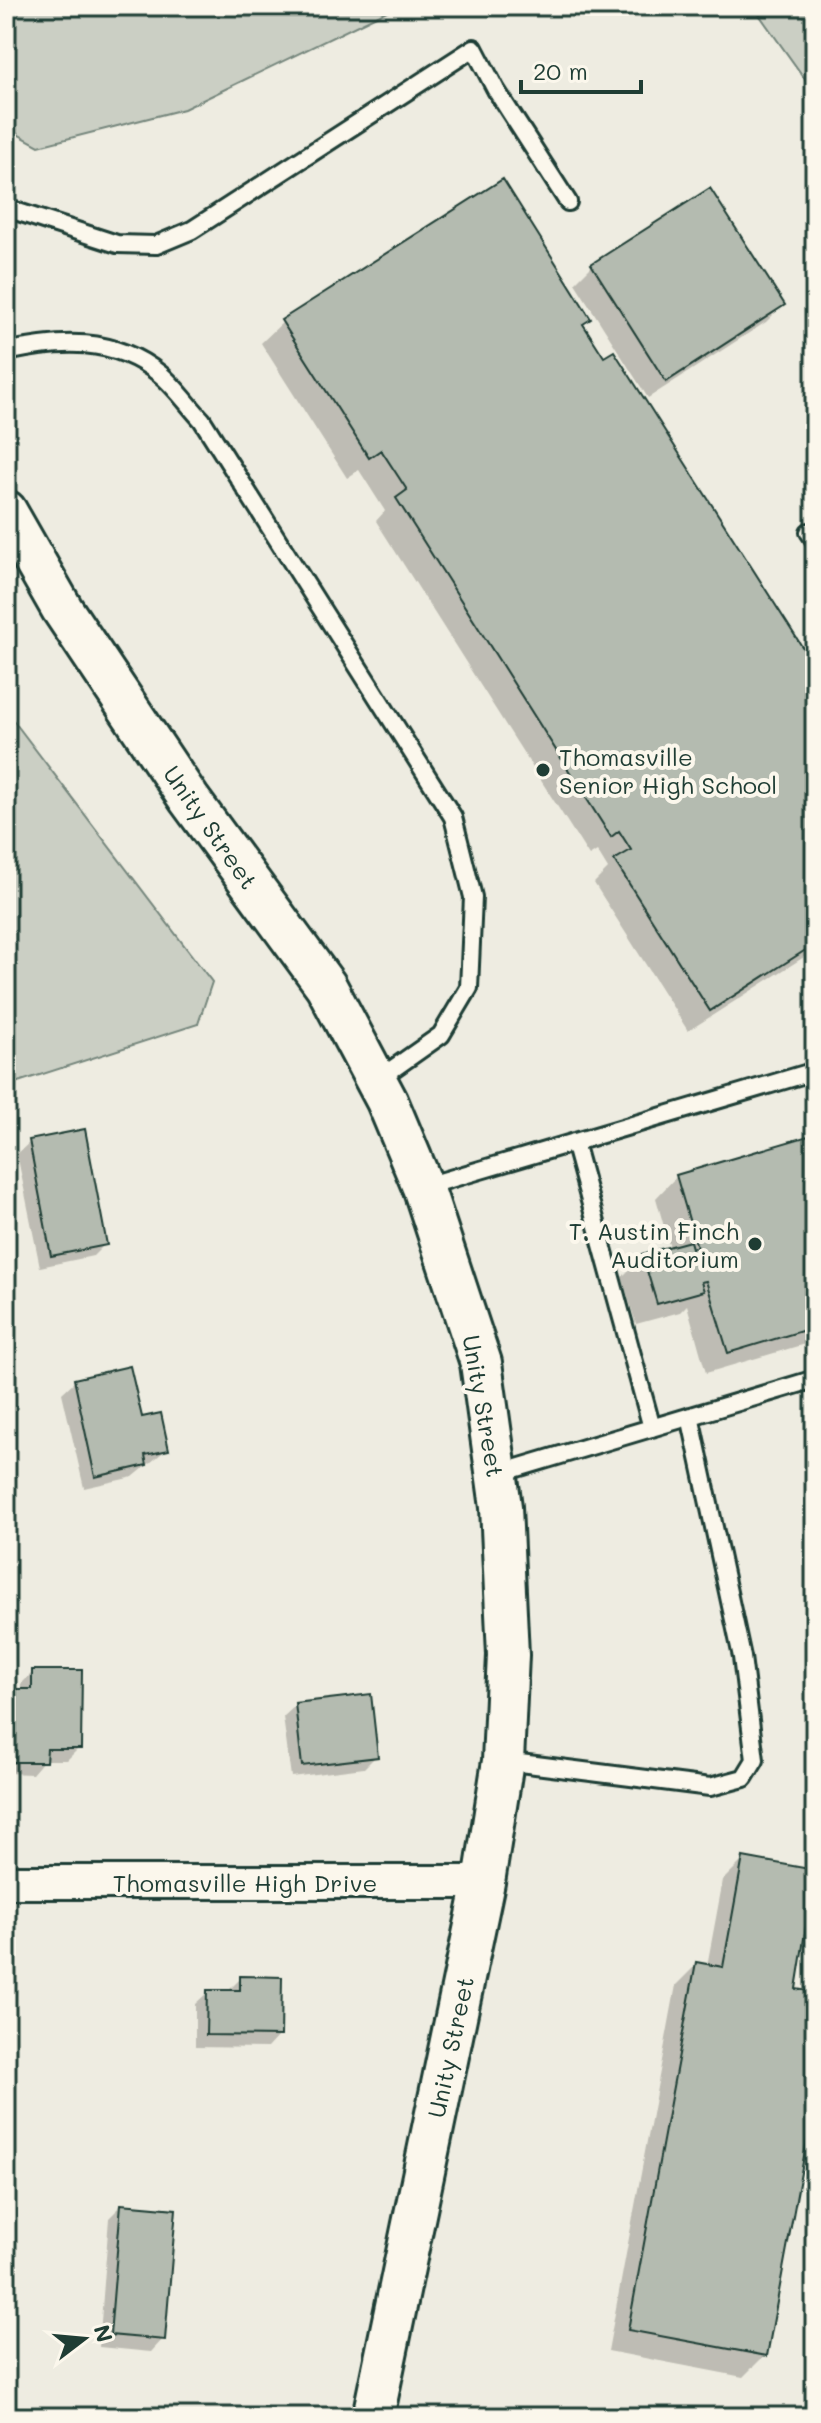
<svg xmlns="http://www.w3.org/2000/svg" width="821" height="2423" font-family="Mali,sans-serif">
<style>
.green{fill:#cbcfc4;stroke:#75867c;stroke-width:2}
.shadow{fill:#0003}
.building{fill:#b4bbb0;stroke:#1f3d34;stroke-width:2}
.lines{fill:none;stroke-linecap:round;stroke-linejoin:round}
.service-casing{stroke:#1f3d34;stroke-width:22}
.minor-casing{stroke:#1f3d34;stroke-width:38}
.tertiary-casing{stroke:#1f3d34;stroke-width:46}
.service{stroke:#fbf7ec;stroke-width:16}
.minor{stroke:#fbf7ec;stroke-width:32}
.tertiary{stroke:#fbf7ec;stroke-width:40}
.poi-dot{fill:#1f3d34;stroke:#fbf7ec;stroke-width:3}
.labels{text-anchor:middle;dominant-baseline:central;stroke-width:8;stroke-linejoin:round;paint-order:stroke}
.poi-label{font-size:24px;fill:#1f3d34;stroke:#fbf7ec;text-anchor:start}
.street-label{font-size:24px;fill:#1f3d34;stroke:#fbf7ec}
</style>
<rect width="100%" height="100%" fill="#eeece1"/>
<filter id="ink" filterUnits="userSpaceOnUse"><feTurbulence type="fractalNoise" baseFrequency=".0125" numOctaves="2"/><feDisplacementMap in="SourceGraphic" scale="16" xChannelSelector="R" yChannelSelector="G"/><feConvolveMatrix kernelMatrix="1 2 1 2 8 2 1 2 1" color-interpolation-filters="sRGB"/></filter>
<g filter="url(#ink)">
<path class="green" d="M 6,6 L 397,6 L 184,109 L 39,146 L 6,128 Z
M 753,6 L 815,6 L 815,93 Z
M 13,720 L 212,982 L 198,1024 L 6,1086 L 6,721 Z"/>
<path class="shadow" d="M 709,190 L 783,305 L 766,322 L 648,398 L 575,283 L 592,266 Z
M 283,322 L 581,325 L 815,671 L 815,950 L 688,1031 L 594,883 L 608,869 L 597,851 L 589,856 L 376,521 L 385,511 L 359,470 L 347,478 L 261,343 Z
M 815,1136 L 815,1341 L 706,1373 L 687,1305 L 680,1312 L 636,1324 L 622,1277 L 643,1256 L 670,1248 L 656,1198 L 677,1176 Z
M 30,1142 L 105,1244 L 93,1256 L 40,1267 L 17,1154 Z
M 75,1381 L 140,1420 L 167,1449 L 133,1477 L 84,1488 L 62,1393 Z
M 33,1672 L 79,1748 L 67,1760 L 44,1760 L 32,1774 L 6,1773 L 6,1692 L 21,1691 L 21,1684 Z
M 296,1705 L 376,1756 L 364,1768 L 291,1777 L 283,1717 Z
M 744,1859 L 815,1872 L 793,1990 L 815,1995 L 815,2085 L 765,2355 L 743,2377 L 608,2351 L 676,1985 L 697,1964 L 707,1966 L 723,1880 Z
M 241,1978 L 279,2035 L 267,2048 L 195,2047 L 195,2004 L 208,1992 L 229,1990 Z
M 121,2206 L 163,2339 L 151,2352 L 99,2347 L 109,2218 Z"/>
<path class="building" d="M 503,179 L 591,319 L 583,324 L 604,357 L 614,351 L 815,667 L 815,944 L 710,1011 L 614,860 L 631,850 L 619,831 L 611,837 L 396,498 L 407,490 L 381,450 L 369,458 L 281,320 Z
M 710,188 L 785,305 L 666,382 L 591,264 Z
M 85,1129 L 107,1245 L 51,1256 L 29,1140 Z
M 815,1134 L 815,1327 L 728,1353 L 706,1281 L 701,1282 L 704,1291 L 657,1304 L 642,1254 L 690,1241 L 692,1248 L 697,1247 L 676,1175 Z
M 130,1366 L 142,1417 L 161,1413 L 169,1450 L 145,1455 L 147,1465 L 95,1477 L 74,1379 Z
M 32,1670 L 82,1670 L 81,1749 L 47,1749 L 46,1762 L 6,1762 L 6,1689 L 32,1689 Z
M 371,1694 L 378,1757 L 302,1766 L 295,1703 Z
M 743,1857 L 815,1870 L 796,1989 L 815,1992 L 815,2097 L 767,2356 L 628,2330 L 696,1962 L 723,1967 Z
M 240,1976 L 282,1977 L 281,2036 L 206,2035 L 207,1990 L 240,1990 Z
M 121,2204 L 176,2209 L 165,2340 L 110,2335 Z"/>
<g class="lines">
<g class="service-casing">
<path id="service" d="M 6,208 L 117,244 L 156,245 L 192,230 L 474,48 L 496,90 L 568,202
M 6,352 C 60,340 113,336 160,374 C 175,386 188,405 202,420 L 453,817 L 473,897 L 469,988 L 441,1035 L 377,1080
M 809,532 L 815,541
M 574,1142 L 652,1428
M 423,1187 L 815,1071
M 497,1474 L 815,1379
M 504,1761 L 710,1787 L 744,1778 L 755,1760 L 742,1657 L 690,1416"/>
</g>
<g class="minor-casing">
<path id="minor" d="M 6,1882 L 484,1882"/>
</g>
<g class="tertiary-casing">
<path id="tertiary" d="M 6,511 L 62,609 L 189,799 L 326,986 L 387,1101 L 423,1187 L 481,1363 L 501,1507 L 508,1655 L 503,1761 L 484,1882 L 373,2417"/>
</g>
<use href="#service" class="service"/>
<use href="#minor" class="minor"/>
<use href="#tertiary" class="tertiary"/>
</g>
</g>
<g class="poi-dot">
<circle cx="543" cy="770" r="8"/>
<circle cx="755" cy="1244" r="8"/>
</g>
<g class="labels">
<g class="poi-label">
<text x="559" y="756">Thomasville<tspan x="559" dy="28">Senior High School</tspan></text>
<text x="739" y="1230" text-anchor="end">T. Austin Finch<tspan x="739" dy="28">Auditorium</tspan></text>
</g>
<g class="street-label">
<text transform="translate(211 827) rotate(55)">Unity Street</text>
<text transform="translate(484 1406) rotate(80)">Unity Street</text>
<text x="245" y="1882">Thomasville High Drive</text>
<text transform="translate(450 2047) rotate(-78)">Unity Street</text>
</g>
</g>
<rect width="821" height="2423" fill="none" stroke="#fbf7ec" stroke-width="32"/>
<rect x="16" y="16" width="789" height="2391" fill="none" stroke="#1f3d34" stroke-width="3" filter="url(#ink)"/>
<g transform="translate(84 2339) rotate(74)" stroke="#fbf7ec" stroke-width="6" paint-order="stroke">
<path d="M0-6L14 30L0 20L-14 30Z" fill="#1f3d34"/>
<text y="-12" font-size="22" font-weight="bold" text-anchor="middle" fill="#1f3d34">N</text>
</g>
<path d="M521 80v12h120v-12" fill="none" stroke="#1f3d34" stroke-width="4"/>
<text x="533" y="80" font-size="24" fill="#1f3d34" stroke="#fbf7ec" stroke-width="6" paint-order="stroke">20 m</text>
</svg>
